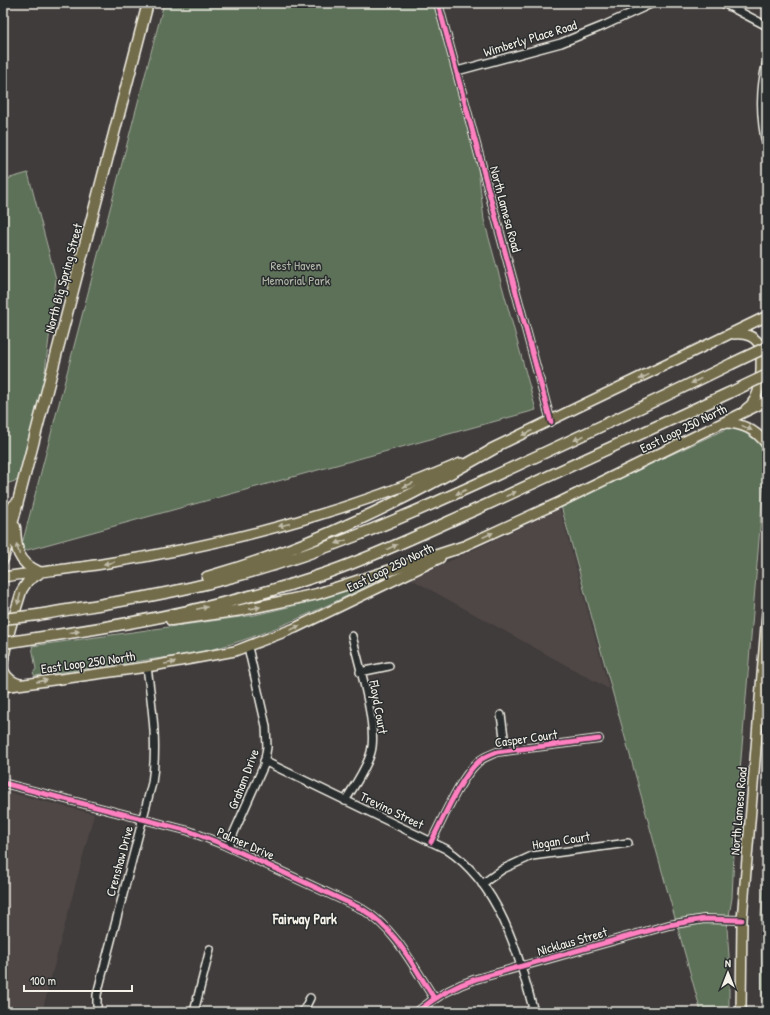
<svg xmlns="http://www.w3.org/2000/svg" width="770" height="1015" font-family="'Patrick Hand',sans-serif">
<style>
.built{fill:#4f4745}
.green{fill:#5d6f58;stroke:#a8b0a0}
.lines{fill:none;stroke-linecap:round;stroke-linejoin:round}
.minor-casing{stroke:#f4f1e8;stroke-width:10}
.major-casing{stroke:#f4f1e8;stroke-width:12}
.highway-casing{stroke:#f4f1e8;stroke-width:13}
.minor{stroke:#2a2d2e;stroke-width:7}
.major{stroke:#736c4b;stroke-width:9}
.highway{stroke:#736c4b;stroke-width:10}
.highway-bridge-casing{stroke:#f4f1e8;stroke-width:13;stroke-linecap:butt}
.highway-bridge{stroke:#736c4b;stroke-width:10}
.cycleway-casing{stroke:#2a2d2e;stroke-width:8}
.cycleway{stroke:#ff80c0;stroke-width:5}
.oneway{fill:#c0bca9}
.labels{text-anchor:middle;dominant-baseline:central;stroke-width:3;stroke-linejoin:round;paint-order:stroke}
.street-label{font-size:13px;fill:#f4f1e8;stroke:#2a2d2e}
.park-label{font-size:13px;fill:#b0b6a7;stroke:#2a2d2e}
.neighbourhood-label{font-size:14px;font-weight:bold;fill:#f4f1e8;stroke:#2a2d2e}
</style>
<rect width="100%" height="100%" fill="#403c3c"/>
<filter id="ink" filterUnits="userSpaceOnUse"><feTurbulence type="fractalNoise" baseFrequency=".025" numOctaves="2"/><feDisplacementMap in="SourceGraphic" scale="8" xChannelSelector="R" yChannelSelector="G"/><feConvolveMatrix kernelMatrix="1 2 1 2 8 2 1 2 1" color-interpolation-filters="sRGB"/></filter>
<g filter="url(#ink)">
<path class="built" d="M 560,509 L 609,689 L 411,579 Z
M 3,791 L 94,814 L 42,1012 L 3,1012 Z"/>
<path class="green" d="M 164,3 L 435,3 L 477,159 L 484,220 L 536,410 L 20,552 Z
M 28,173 L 56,279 L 39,422 L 24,478 L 3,485 L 3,180 Z
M 728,428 C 749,430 756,435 766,454 L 735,832 L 732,898 L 727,928 L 729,956 L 729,1012 L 701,1012 L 561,506 Z
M 373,581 L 374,583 C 315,611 260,639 197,653 L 35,676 L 33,673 L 36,669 L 32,646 L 255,615 L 318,600 Z
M 767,840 L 767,1012 L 762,1012 L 761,915 Z"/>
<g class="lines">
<g class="minor-casing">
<path id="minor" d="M 438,3 L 551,422
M 723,3 L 767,26
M 767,62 C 759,91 760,118 767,148
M 457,71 L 561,43 L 603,26 L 653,3
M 360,672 L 389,666
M 501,715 L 506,751
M 264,761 L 446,849 C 500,884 518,953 534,1012
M 3,783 L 189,831 L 222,844 L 362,909 C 396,929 413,966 434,998
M 345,801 C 354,786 367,768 371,752 C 378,727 359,664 352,636
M 431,842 C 443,819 460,778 478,762 C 483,757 490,755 497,752 L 599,739
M 228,846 L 264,765 L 267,747 L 266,726 L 248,647
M 482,884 L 503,869 L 532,856 L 628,843
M 97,1012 L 97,995 L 101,979 L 152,783 C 158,744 152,706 147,667
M 194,1012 L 210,949
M 303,1012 L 310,998
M 417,1012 C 435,997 454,986 476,979 L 669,925 L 704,919 L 742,920"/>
</g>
<g class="major-casing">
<path id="major" d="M 734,334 C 746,333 755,336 761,347 C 761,366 764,397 746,409
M 724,423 C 743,423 756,430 767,445
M 491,449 L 767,316
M 455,550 L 560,502 L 767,401
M 3,577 C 36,572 70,569 102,564 C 225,545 347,512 461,463
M 20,684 C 13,682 7,678 4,671 C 0,657 17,606 22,590 L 28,581 L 39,574
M 3,687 L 147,667 L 235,651 L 295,628 L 440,558
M 741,1012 L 742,920 L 767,613"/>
</g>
<g class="highway-casing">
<path id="highway" d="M 3,522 L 14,505
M 15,527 C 16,549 17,562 39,572
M 3,559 L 148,3
M 207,577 C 310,548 405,500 497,447
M 38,615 C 101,604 163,596 225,579 C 318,555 405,517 492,477 C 572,440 652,403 731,364
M 171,620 L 242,610 L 317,594 L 462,547
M 36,638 C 134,624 235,605 329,572 C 383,553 434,528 486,505 C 567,468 648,431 729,393
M 3,688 L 5,687"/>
</g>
<use href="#minor" class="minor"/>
<use href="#major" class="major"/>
<use href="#highway" class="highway"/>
<g class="highway-bridge-casing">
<path id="highway-bridge" d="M 731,364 L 767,347
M 729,393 L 767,375
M 3,619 L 38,615
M 3,643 L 36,638"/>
</g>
<use href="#highway-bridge" class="highway-bridge"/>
<g class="cycleway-casing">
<path id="cycleway" d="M 438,3 L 551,422
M 3,783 L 189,831 L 222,844 L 362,909 C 396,929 413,966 434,998
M 431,842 C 443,819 460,778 478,762 C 483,757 490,755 497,752 L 599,739
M 417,1012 C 435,997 454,986 476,979 L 669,925 L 704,919 L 742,920"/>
</g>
<use href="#cycleway" class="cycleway"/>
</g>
<defs><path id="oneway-solid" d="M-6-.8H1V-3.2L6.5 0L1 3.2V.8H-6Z"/></defs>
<g class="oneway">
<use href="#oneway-solid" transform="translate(644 377) rotate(154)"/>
<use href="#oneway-solid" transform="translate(696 381) rotate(154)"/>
<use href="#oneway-solid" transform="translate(747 428) rotate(26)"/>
<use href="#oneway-solid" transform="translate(527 433) rotate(155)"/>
<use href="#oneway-solid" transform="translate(579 438) rotate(156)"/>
<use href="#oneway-solid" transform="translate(408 485) rotate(157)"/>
<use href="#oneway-solid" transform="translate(461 492) rotate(155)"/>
<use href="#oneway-solid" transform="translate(511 494) rotate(-24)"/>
<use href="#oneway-solid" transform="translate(284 525) rotate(166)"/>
<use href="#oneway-solid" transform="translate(488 535) rotate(-25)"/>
<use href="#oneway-solid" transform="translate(341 542) rotate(161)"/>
<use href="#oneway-solid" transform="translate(392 547) rotate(-24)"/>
<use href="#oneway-solid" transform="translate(18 549) rotate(-104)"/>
<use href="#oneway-solid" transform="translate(109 563) rotate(170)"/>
<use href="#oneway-solid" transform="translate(19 599) rotate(105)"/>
<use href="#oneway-solid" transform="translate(202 608) rotate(-12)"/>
<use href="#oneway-solid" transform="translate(255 608) rotate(-11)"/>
<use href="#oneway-solid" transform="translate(295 628) rotate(-25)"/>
<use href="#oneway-solid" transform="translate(74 632) rotate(-8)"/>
<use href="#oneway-solid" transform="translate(170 663) rotate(-9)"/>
<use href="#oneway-solid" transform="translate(42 681) rotate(-8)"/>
</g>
</g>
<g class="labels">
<g class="street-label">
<text transform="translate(530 38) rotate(-17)">Wimberly Place Road</text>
<text transform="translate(506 209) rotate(75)">North Lamesa Road</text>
<text transform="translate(63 278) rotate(-75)">North Big Spring Street</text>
<text transform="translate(683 428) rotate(-26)">East Loop 250 North</text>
<text transform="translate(390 567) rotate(-26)">East Loop 250 North</text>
<text transform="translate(88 662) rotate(-8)">East Loop 250 North</text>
<text transform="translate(379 707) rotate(80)">Floyd Court</text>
<text transform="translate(526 738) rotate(-8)">Casper Court</text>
<text transform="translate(243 779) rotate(-69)">Graham Drive</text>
<text transform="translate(392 810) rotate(26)">Trevino Street</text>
<text transform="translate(738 811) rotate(-85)">North Lamesa Road</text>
<text transform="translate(561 840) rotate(-9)">Hogan Court</text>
<text transform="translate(246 843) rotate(24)">Palmer Drive</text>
<text transform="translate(119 861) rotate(-75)">Crenshaw Drive</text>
<text transform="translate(572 941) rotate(-16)">Nicklaus Street</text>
</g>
<g class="park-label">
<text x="296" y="265">Rest Haven<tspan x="296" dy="15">Memorial Park</tspan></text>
</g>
<g class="neighbourhood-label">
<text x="305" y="918">Fairway Park</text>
</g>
</g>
<rect width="770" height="1015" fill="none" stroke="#2a2d2e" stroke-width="16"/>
<rect x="8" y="8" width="754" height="999" fill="none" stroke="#f4f1e8" stroke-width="1.5" filter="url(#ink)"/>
<g transform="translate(728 973)" stroke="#2a2d2e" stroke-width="3" paint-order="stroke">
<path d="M0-3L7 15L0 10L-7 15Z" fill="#f4f1e8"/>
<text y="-6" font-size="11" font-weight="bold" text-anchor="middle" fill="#f4f1e8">N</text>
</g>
<path d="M24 985v6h108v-6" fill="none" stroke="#f4f1e8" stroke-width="2"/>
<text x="30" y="985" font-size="12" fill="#f4f1e8" stroke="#2a2d2e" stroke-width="3" paint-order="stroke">100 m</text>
</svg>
